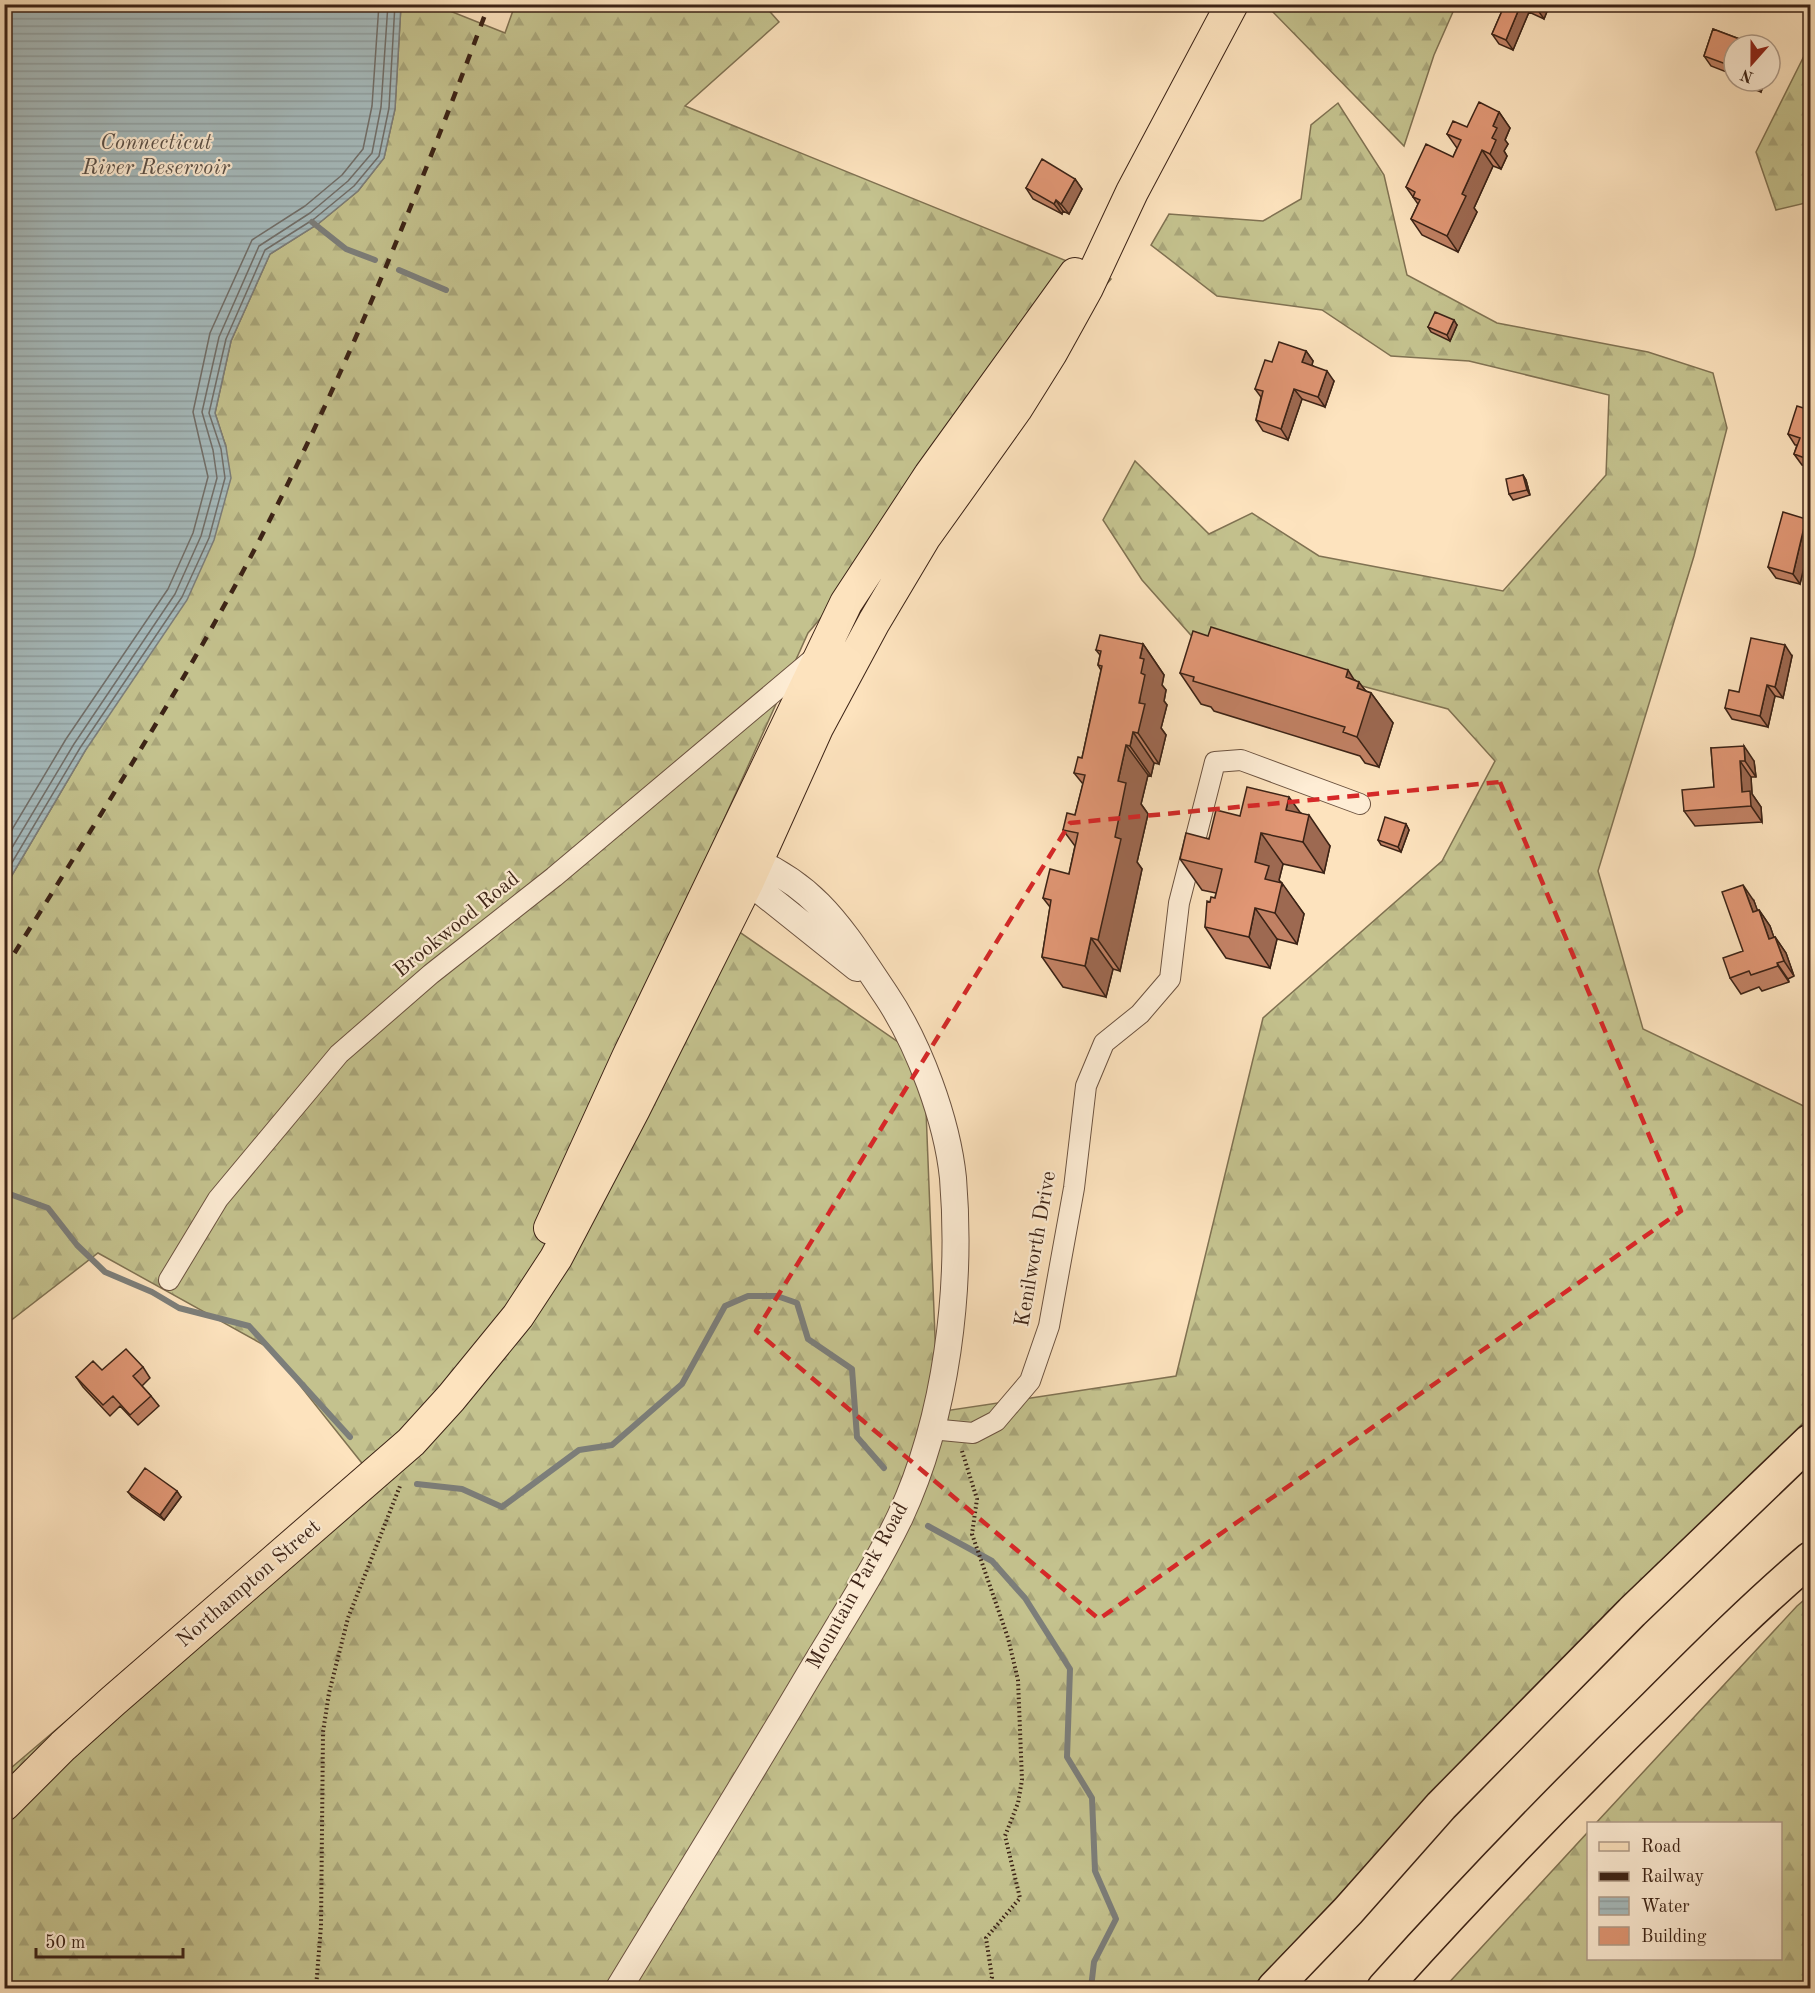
<svg xmlns="http://www.w3.org/2000/svg" width="1815" height="1993" font-family="'Old Standard TT',serif">
<style>
.forest{fill:url(#forest-firs);stroke:#807252;stroke-width:1.5}
.water{fill:url(#water-rules);stroke:#7c7e7a;stroke-width:1.5}
.lines{fill:none;stroke-linecap:round;stroke-linejoin:round}
.shore{stroke:#716f6a;stroke-width:1.5}
.stream{stroke:#7c7e7a;stroke-width:6}
.minor-casing{stroke:#6c5340;stroke-width:22}
.tertiary-casing{stroke:#6c5340;stroke-width:28}
.primary-casing{stroke:#3c2316;stroke-width:34}
.motorway-casing{stroke:#3c2316;stroke-width:36}
.path{stroke:#3c2316;stroke-width:4;stroke-dasharray:1.5 3;stroke-linecap:butt}
.minor{stroke:#feedd5;stroke-width:20}
.tertiary{stroke:#feedd5;stroke-width:26}
.primary{stroke:#fde3be;stroke-width:32}
.motorway{stroke:#fde3be;stroke-width:33}
.rail{stroke:#3c2316;stroke-width:4.5;stroke-dasharray:10 10;stroke-linecap:butt}
.wall{fill:#c18164;stroke:#3c2316;stroke-width:1.5}
.shaded-wall{fill:#9d6951;stroke:#3c2316;stroke-width:1.5}
.building{fill:#e09674;stroke:#3c2316;stroke-width:1.5}
.marked{fill:none;stroke:#d62828;stroke-width:4.5;stroke-dasharray:12 8;stroke-linejoin:round}
.labels{text-anchor:middle;dominant-baseline:central;stroke-width:4.5;stroke-linejoin:round;paint-order:stroke}
.street-label{font-size:21px;fill:#3c2316;stroke:#feedd5}
.water-label{font-size:22px;font-style:italic;fill:#5c5148;stroke:#feedd5}
</style>
<defs>
<pattern id="forest-firs" width="22" height="20" patternUnits="userSpaceOnUse" patternTransform="scale(1.5)"><rect width="22" height="20" fill="#c4c28e"/><path d="M5 1l3.5 6h-7zM16 11l3.5 6h-7z" fill="#a9a67a"/></pattern>
<pattern id="water-rules" width="6" height="5" patternUnits="userSpaceOnUse" patternTransform="scale(1.5)"><rect width="6" height="5" fill="#a6bbbd"/><path d="M0 2.5h6" fill="none" stroke="#90a0a2"/></pattern>
</defs>
<rect width="100%" height="100%" fill="#fde3be"/>
<filter id="stains"><feTurbulence type="fractalNoise" baseFrequency=".00333" numOctaves="4"/><feColorMatrix values="0 0 0 0 .2 0 0 0 0 .09 0 0 0 0 .02 0 0 0 .5 -.17"/></filter>
<radialGradient id="worn" r=".72"><stop offset=".6" stop-color="#630" stop-opacity="0"/><stop offset="1" stop-color="#630" stop-opacity=".3"/></radialGradient>
<path class="forest" d="M 1270,4 L 1456,5 L 1434,55 L 1404,146 L 1268,7 Z
M 401,5 L 435,5 L 505,33 L 515,5 L 764,5 L 779,22 L 685,106 L 1111,279 L 808,633 L 689,897 L 924,1060 L 938,1412 L 1176,1376 L 1263,1018 L 1442,861 L 1495,761 L 1448,709 L 1197,642 L 1142,580 L 1103,520 L 1135,461 L 1209,534 L 1252,513 L 1319,556 L 1503,591 L 1606,475 L 1609,395 L 1469,361 L 1391,356 L 1322,310 L 1217,296 L 1151,245 L 1169,214 L 1263,221 L 1301,199 L 1311,125 L 1338,103 L 1384,175 L 1407,275 L 1497,323 L 1648,352 L 1713,373 L 1727,428 L 1694,556 L 1598,871 L 1643,1029 L 1810,1109 L 1810,1416 L 1342,1892 L 1251,1988 L 5,1988 L 5,1773 L 365,1467 L 271,1349 L 98,1253 L 5,1325 L 5,887 L 85,751 L 226,447 L 215,413 L 231,341 L 270,254 L 318,224 L 358,191 L 384,158 L 395,109 Z
M 1810,44 L 1810,202 L 1776,210 L 1756,152 Z
M 1810,1595 L 1810,1988 L 1444,1988 L 1588,1832 L 1588,1958 L 1780,1958 L 1780,1824 L 1596,1823 L 1797,1606 Z"/>
<path class="water" d="M 5,4 L 401,5 L 395,109 L 384,158 L 358,191 L 318,224 L 270,254 L 231,341 L 215,413 L 226,447 L 231,478 L 214,540 L 187,600 L 85,751 L 5,887 Z"/>
<g class="lines">
<path class="shore" d="M 4,843 L 66,739 L 168,589 L 193,533 L 208,477 L 193,412 L 210,333 L 252,240 L 305,206 L 342,175 L 363,149 L 372,106 L 379,4
M 4,861 L 74,744 L 175,594 L 201,536 L 217,478 L 213,450 L 202,412 L 219,337 L 259,246 L 310,213 L 348,181 L 372,153 L 381,107 L 388,4
M 4,876 L 80,748 L 182,597 L 209,538 L 225,478 L 221,449 L 209,413 L 226,339 L 265,250 L 314,219 L 354,186 L 379,156 L 389,108 L 395,4"/>
<path class="stream" d="M 312,222 L 346,249 L 375,260
M 399,270 L 446,290
M 4,1192 L 48,1208 L 77,1245 L 105,1272 L 152,1292 L 179,1308 L 249,1326 L 350,1437
M 417,1484 L 462,1489 L 502,1507 L 579,1450 L 612,1445 L 682,1384 L 725,1306 L 748,1296 L 777,1296 L 797,1303 L 808,1339 L 852,1369 L 857,1437 L 884,1468
M 928,1526 L 992,1561 L 1025,1598 L 1070,1669 L 1067,1757 L 1092,1798 L 1095,1871 L 1116,1919 L 1094,1962 L 1091,1988"/>
<g class="minor-casing">
<path id="minor" d="M 169,1280 L 218,1199 L 339,1054 L 431,974 L 554,877 L 813,659
M 931,1429 L 973,1433 L 996,1421 L 1030,1381 L 1049,1326 L 1074,1188 L 1086,1086 L 1104,1043 L 1140,1014 L 1170,979 L 1179,903 L 1215,762 L 1241,760 L 1360,804"/>
</g>
<g class="tertiary-casing">
<path id="tertiary" d="M 737,865 L 748,881 L 857,968
M 619,1988 C 682,1884 747,1780 809,1675 C 840,1623 874,1571 900,1517 C 947,1416 962,1288 953,1178 C 947,1120 919,1044 886,995 C 842,930 817,883 738,854"/>
</g>
<g class="primary-casing">
<path id="primary" d="M 550,1228 L 628,1057 L 846,603 L 930,475 L 1075,274
M 4,1805 L 63,1746 L 113,1701 L 411,1442 L 451,1398 L 518,1316 L 556,1258 L 634,1109 L 748,881 L 817,728 L 874,622 L 924,538 L 1016,409 L 1051,353 L 1087,288 L 1132,192 L 1232,4"/>
</g>
<g class="motorway-casing">
<path id="motorway" d="M 1274,1988 L 1348,1911 L 1441,1806 L 1632,1612 L 1810,1441
M 1384,1988 C 1471,1891 1562,1797 1655,1706 C 1706,1655 1756,1605 1810,1559"/>
</g>
<path class="path" d="M 962,1451 L 977,1499 L 972,1534 L 1008,1638 L 1018,1680 L 1022,1780 L 1018,1803 L 1005,1836 L 1020,1898 L 986,1938 L 992,1977 L 988,1988
M 316,1988 L 321,1926 L 323,1732 L 329,1693 L 348,1618 L 400,1486"/>
<use href="#minor" class="minor"/>
<use href="#tertiary" class="tertiary"/>
<use href="#primary" class="primary"/>
<use href="#motorway" class="motorway"/>
<path class="rail" d="M 4,970 C 92,828 183,687 260,539 C 349,367 421,186 489,4"/>
</g>
<path class="wall" d="M 1505,4 L 1550,4 L 1544,19 L 1529,12 L 1513,50 L 1499,44 L 1492,34 Z
M 1713,29 L 1750,43 L 1752,45 L 1734,45 L 1734,75 L 1711,66 L 1704,56 Z
M 1742,81 L 1765,81 L 1761,92 L 1745,86 Z
M 1499,112 L 1510,128 L 1505,140 L 1508,144 L 1504,151 L 1507,156 L 1501,169 L 1493,166 L 1474,208 L 1477,212 L 1458,252 L 1422,235 L 1411,219 L 1418,204 L 1406,187 L 1453,157 L 1457,148 L 1447,134 L 1467,127 Z
M 1075,179 L 1082,189 L 1069,214 L 1063,211 L 1062,214 L 1033,199 L 1026,188 Z
M 1457,325 L 1450,341 L 1431,332 L 1428,327 Z
M 1306,351 L 1313,361 L 1312,365 L 1334,381 L 1325,407 L 1302,399 L 1288,440 L 1263,431 L 1256,420 L 1261,397 L 1255,389 L 1272,362 Z
M 1810,410 L 1810,467 L 1802,465 L 1794,454 L 1797,445 L 1795,445 L 1788,434 Z
M 1523,475 L 1526,480 L 1530,495 L 1513,500 L 1509,494 Z
M 1810,525 L 1810,542 L 1800,584 L 1776,578 L 1768,567 Z
M 1208,636 L 1355,680 L 1366,691 L 1371,693 L 1393,723 L 1379,767 L 1365,763 L 1360,756 L 1214,711 L 1211,707 L 1201,704 L 1180,673 Z
M 1143,644 L 1164,675 L 1162,685 L 1166,690 L 1164,701 L 1167,705 L 1161,728 L 1166,735 L 1159,764 L 1154,763 L 1151,776 L 1148,775 L 1141,804 L 1148,814 L 1137,862 L 1142,869 L 1120,971 L 1113,969 L 1106,997 L 1063,987 L 1042,957 L 1050,907 L 1043,898 L 1069,874 L 1075,846 L 1063,830 L 1075,815 L 1083,784 L 1074,773 L 1082,758 L 1101,670 L 1098,665 L 1100,655 L 1096,650 Z
M 1792,656 L 1783,698 L 1775,696 L 1768,727 L 1732,719 L 1725,708 L 1739,692 Z
M 1711,748 L 1754,761 L 1756,777 L 1751,777 L 1752,794 L 1761,807 L 1762,822 L 1695,826 L 1684,811 L 1714,787 Z
M 1301,813 L 1330,846 L 1324,873 L 1283,864 L 1279,880 L 1304,914 L 1297,944 L 1277,939 L 1270,968 L 1226,958 L 1205,927 L 1210,902 L 1215,898 L 1216,893 L 1202,890 L 1180,859 L 1240,816 Z
M 1406,824 L 1409,830 L 1401,852 L 1381,845 L 1378,840 Z
M 1754,901 L 1757,910 L 1759,910 L 1770,926 L 1774,938 L 1775,937 L 1786,953 L 1794,976 L 1788,979 L 1789,982 L 1762,991 L 1759,987 L 1741,994 L 1730,978 L 1743,951 Z
M 143,1367 L 150,1378 L 142,1386 L 151,1396 L 159,1406 L 138,1425 L 120,1406 L 110,1416 L 83,1387 L 76,1377 L 102,1370 Z
M 128,1492 L 181,1497 L 164,1520 L 132,1497 Z"/>
<path class="shaded-wall" d="M 1521,4 L 1523,4 L 1529,12 L 1513,50 L 1506,40 Z
M 1539,4 L 1550,4 L 1544,19 L 1537,9 Z
M 1753,81 L 1765,81 L 1761,92 Z
M 1499,112 L 1510,128 L 1505,140 L 1508,144 L 1504,151 L 1507,156 L 1501,169 L 1490,154 L 1493,126 Z
M 1482,150 L 1493,166 L 1474,208 L 1477,212 L 1458,252 L 1447,236 L 1462,194 Z
M 1075,179 L 1082,189 L 1069,214 L 1061,204 Z
M 1056,200 L 1063,211 L 1062,214 L 1054,204 Z
M 1454,320 L 1457,325 L 1450,341 L 1447,335 Z
M 1306,351 L 1313,361 L 1310,372 L 1302,362 Z
M 1327,371 L 1334,381 L 1325,407 L 1318,397 Z
M 1294,389 L 1302,399 L 1288,440 L 1281,429 Z
M 1523,475 L 1526,480 L 1530,495 L 1527,490 Z
M 1806,519 L 1810,525 L 1810,542 L 1800,584 L 1793,574 Z
M 1143,644 L 1164,675 L 1162,685 L 1166,690 L 1164,701 L 1167,705 L 1161,728 L 1166,735 L 1159,764 L 1138,733 L 1141,673 L 1140,658 Z
M 1785,645 L 1792,656 L 1783,698 L 1775,687 Z
M 1348,670 L 1358,686 L 1359,682 L 1370,697 L 1371,693 L 1393,723 L 1379,767 L 1357,737 L 1346,677 Z
M 1767,685 L 1775,696 L 1768,727 L 1760,716 Z
M 1133,732 L 1154,763 L 1151,776 L 1130,746 Z
M 1126,745 L 1148,775 L 1141,804 L 1148,814 L 1137,862 L 1142,869 L 1120,971 L 1098,940 L 1118,781 Z
M 1744,746 L 1754,761 L 1756,777 L 1745,761 Z
M 1740,761 L 1751,777 L 1752,794 L 1761,807 L 1762,822 L 1751,806 L 1742,792 Z
M 1289,797 L 1307,822 L 1309,815 L 1330,846 L 1324,873 L 1303,842 L 1286,810 Z
M 1406,824 L 1409,830 L 1401,852 L 1398,847 Z
M 1261,833 L 1283,864 L 1279,880 L 1282,885 L 1282,883 L 1304,914 L 1297,944 L 1275,913 L 1255,862 Z
M 1743,885 L 1754,901 L 1764,928 L 1753,912 Z
M 1255,908 L 1277,939 L 1270,968 L 1249,937 Z
M 1759,910 L 1770,926 L 1780,955 L 1769,939 Z
M 1775,937 L 1786,953 L 1794,976 L 1784,961 Z
M 1091,938 L 1113,969 L 1106,997 L 1085,966 Z
M 1777,963 L 1788,979 L 1789,982 L 1778,966 Z
M 177,1491 L 181,1497 L 164,1520 L 160,1515 Z"/>
<path class="building" d="M 1505,4 L 1521,4 L 1506,40 L 1492,34 Z
M 1527,4 L 1539,4 L 1537,9 Z
M 1713,29 L 1750,43 L 1749,45 L 1734,45 L 1734,67 L 1704,56 Z
M 1479,102 L 1499,112 L 1493,126 L 1497,128 L 1492,138 L 1496,140 L 1490,154 L 1482,150 L 1462,194 L 1466,196 L 1447,236 L 1411,219 L 1420,200 L 1413,197 L 1415,192 L 1406,187 L 1426,144 L 1453,157 L 1461,140 L 1447,134 L 1453,121 L 1467,127 Z
M 1042,159 L 1075,179 L 1061,204 L 1056,200 L 1054,204 L 1026,188 Z
M 1435,312 L 1454,320 L 1447,335 L 1428,327 Z
M 1279,342 L 1306,351 L 1302,362 L 1327,371 L 1318,397 L 1294,389 L 1281,429 L 1256,420 L 1263,391 L 1255,389 L 1265,360 L 1272,362 Z
M 1797,406 L 1810,410 L 1810,460 L 1794,454 L 1800,438 L 1788,434 Z
M 1523,475 L 1527,490 L 1509,494 L 1506,479 Z
M 1783,512 L 1806,519 L 1793,574 L 1768,567 Z
M 1211,627 L 1348,670 L 1346,677 L 1359,682 L 1357,688 L 1371,693 L 1357,737 L 1343,732 L 1345,727 L 1193,681 L 1194,677 L 1180,673 L 1193,631 L 1208,636 Z
M 1100,635 L 1143,644 L 1140,658 L 1144,659 L 1141,673 L 1145,675 L 1139,703 L 1145,704 L 1138,733 L 1133,732 L 1130,746 L 1126,745 L 1118,781 L 1126,783 L 1115,837 L 1121,839 L 1098,940 L 1091,938 L 1085,966 L 1042,957 L 1051,900 L 1043,898 L 1050,869 L 1069,874 L 1078,833 L 1063,830 L 1067,813 L 1075,815 L 1085,775 L 1074,773 L 1078,757 L 1082,758 L 1102,666 L 1098,665 L 1101,651 L 1096,650 Z
M 1751,638 L 1785,645 L 1775,687 L 1767,685 L 1760,716 L 1725,708 L 1729,690 L 1739,692 Z
M 1744,746 L 1745,761 L 1740,761 L 1742,792 L 1750,791 L 1751,806 L 1684,811 L 1682,790 L 1714,787 L 1711,748 Z
M 1247,787 L 1289,797 L 1286,810 L 1309,815 L 1303,842 L 1261,833 L 1255,862 L 1269,866 L 1265,879 L 1282,883 L 1275,913 L 1255,908 L 1249,937 L 1205,927 L 1207,901 L 1210,902 L 1211,897 L 1215,898 L 1222,869 L 1180,859 L 1186,833 L 1209,839 L 1216,810 L 1240,816 Z
M 1385,817 L 1406,824 L 1398,847 L 1378,840 Z
M 1743,885 L 1753,912 L 1759,910 L 1769,939 L 1775,937 L 1784,961 L 1777,963 L 1778,966 L 1751,975 L 1749,971 L 1730,978 L 1723,958 L 1743,951 L 1722,892 Z
M 126,1349 L 143,1367 L 133,1376 L 151,1396 L 130,1415 L 113,1396 L 103,1405 L 76,1377 L 93,1361 L 102,1370 Z
M 145,1468 L 177,1491 L 160,1515 L 128,1492 Z"/>
<path class="marked" d="M 1500,782 L 1681,1211 L 1099,1619 L 756,1331 L 1070,823 Z"/>
<g class="labels">
<g class="street-label">
<text transform="translate(457 925) rotate(-39)">Brookwood Road</text>
<text transform="translate(1036 1249) rotate(-80)">Kenilworth Drive</text>
<text transform="translate(249 1584) rotate(-41)">Northampton Street</text>
<text transform="translate(858 1586) rotate(-61)">Mountain Park Road</text>
</g>
<g class="water-label">
<text x="156" y="143">Connecticut<tspan x="156" dy="25">River Reservoir</tspan></text>
</g>
</g>
<rect width="1815" height="1993" fill="none" stroke="#fde3be" stroke-width="24"/>
<rect x="6" y="6" width="1803" height="1981" fill="none" stroke="#3c2316" stroke-width="3"/>
<rect x="12" y="12" width="1791" height="1969" fill="none" stroke="#3c2316" stroke-width="1.5"/>
<rect x="1587" y="1822" width="195" height="138" fill="#feedd5" stroke="#b09c89" stroke-width="1.5"/>
<rect x="1599" y="1842" width="30" height="9" fill="#fde3be" stroke="#b09c89" stroke-width="1.5"/>
<text x="1641" y="1852" font-size="18" fill="#3c2316">Road</text>
<rect x="1599" y="1872" width="30" height="9" fill="#3c2316" stroke="#b09c89" stroke-width="1.5"/>
<text x="1641" y="1882" font-size="18" fill="#3c2316">Railway</text>
<rect x="1599" y="1897" width="30" height="18" fill="url(#water-rules)" stroke="#b09c89" stroke-width="1.5"/>
<text x="1641" y="1912" font-size="18" fill="#3c2316">Water</text>
<rect x="1599" y="1927" width="30" height="18" fill="#e09674" stroke="#b09c89" stroke-width="1.5"/>
<text x="1641" y="1942" font-size="18" fill="#3c2316">Building</text>
<g transform="translate(1752 63) rotate(201)"><circle r="28" fill="#feedd5" stroke="#b09c89" stroke-width="1.5"/>
<path d="M0-4.5L10 22L0 15L-10 22Z" fill="#8f2418"/>
<text y="-9" font-size="16" font-weight="bold" text-anchor="middle" fill="#3c2316">N</text>
</g>
<path d="M36 1948v9h147v-9" fill="none" stroke="#3c2316" stroke-width="3"/>
<text x="45" y="1948" font-size="18" fill="#3c2316" stroke="#feedd5" stroke-width="4.5" paint-order="stroke">50 m</text>
<rect width="100%" height="100%" filter="url(#stains)"/>
<rect width="100%" height="100%" fill="url(#worn)"/>
</svg>
